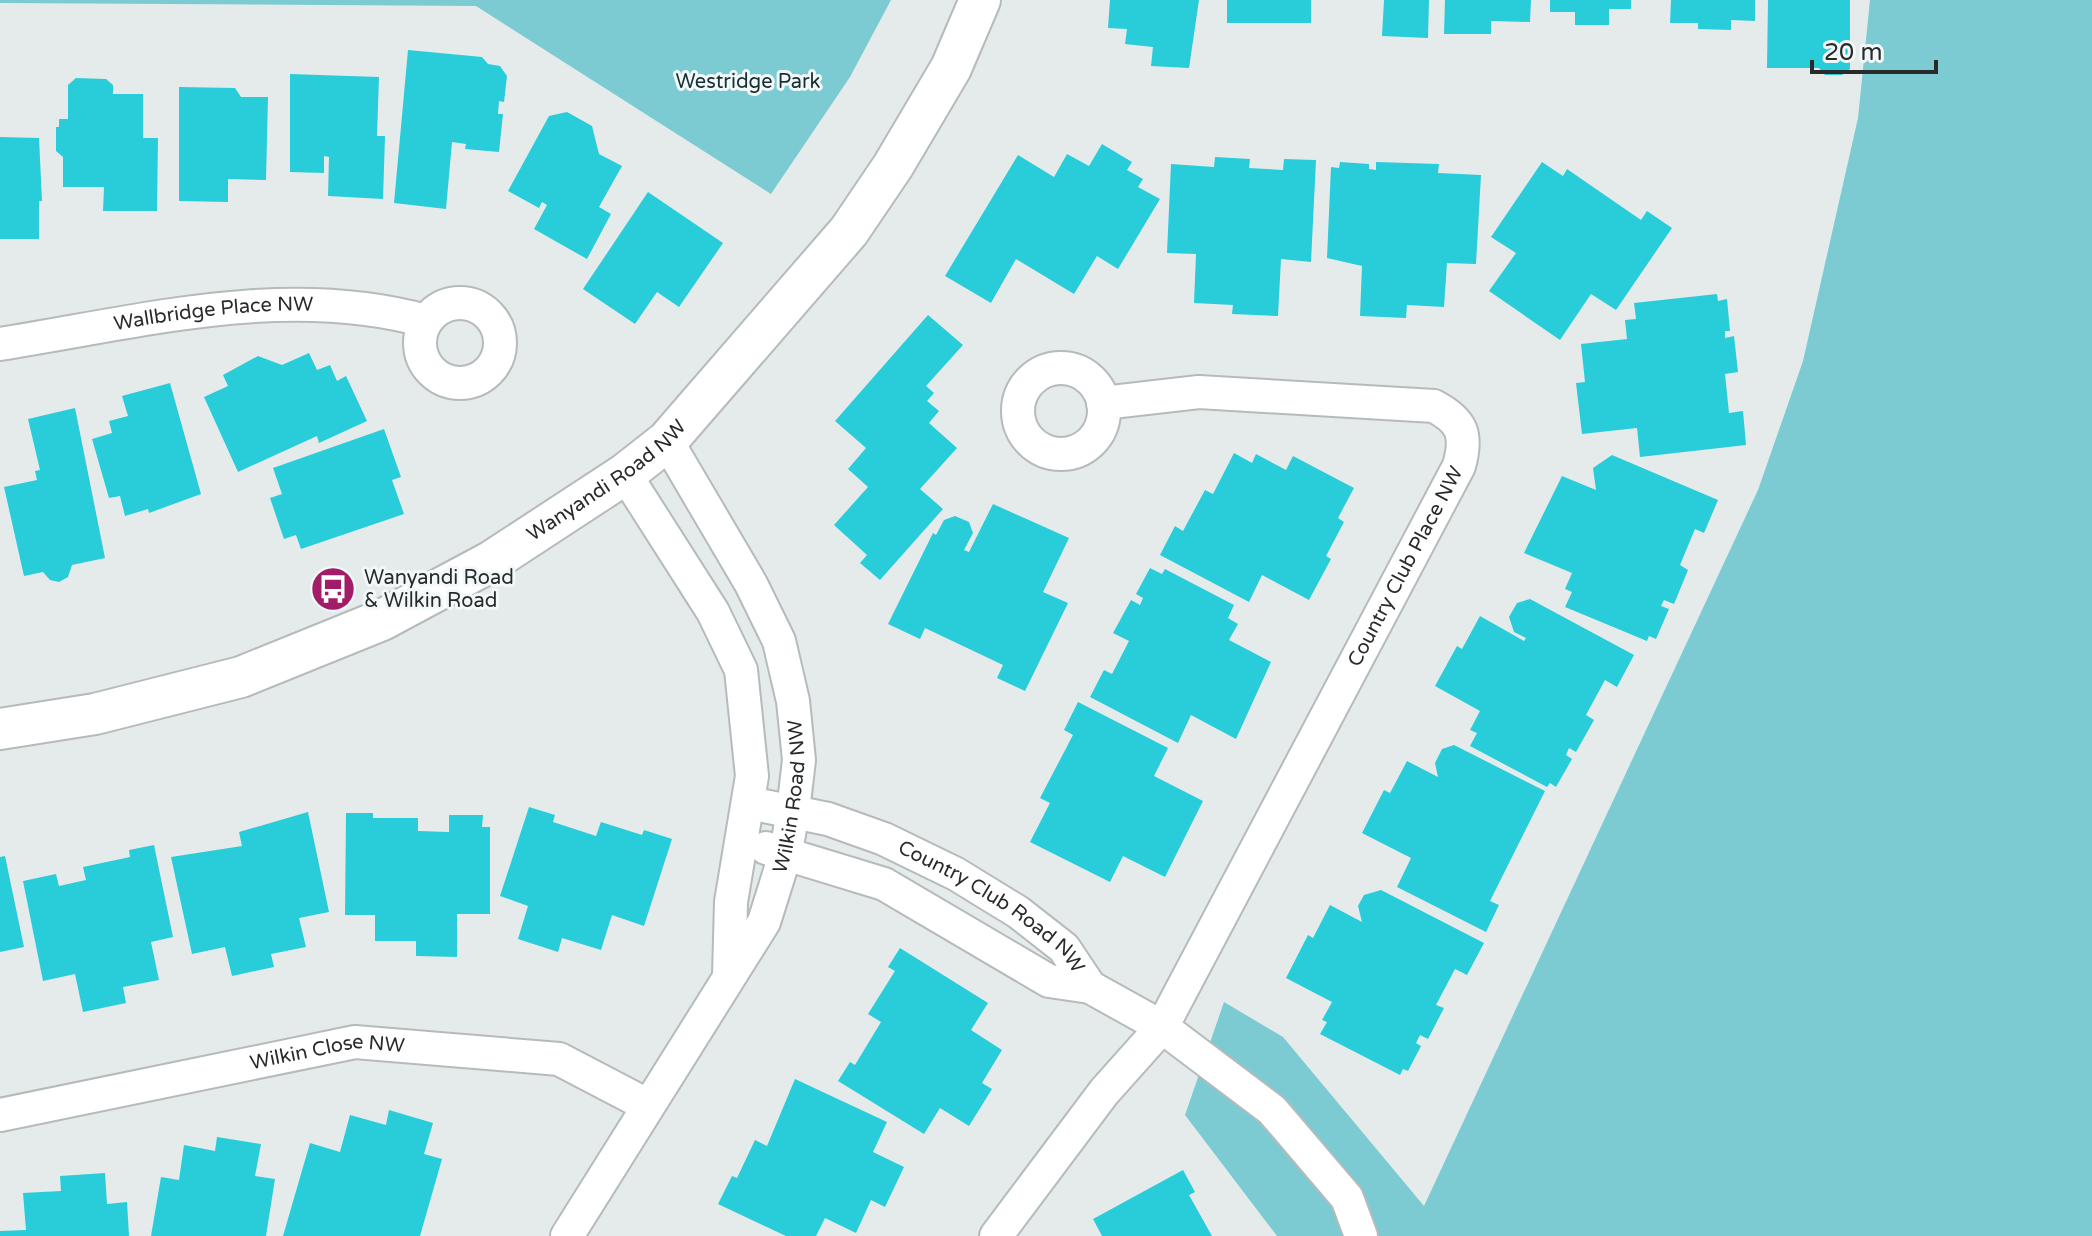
<svg xmlns="http://www.w3.org/2000/svg" width="2092" height="1236" font-family="'Varela Round',sans-serif">
<style>
.green{fill:#7ccbd2}
.building{fill:#28cdd9}
.lines{fill:none;stroke-linecap:round;stroke-linejoin:round}
.minor-casing{stroke:#b5bbbc;stroke-width:36}
.tertiary-casing{stroke:#b5bbbc;stroke-width:44}
.minor{stroke:#fff;stroke-width:32}
.tertiary{stroke:#fff;stroke-width:40}
.labels{text-anchor:middle;dominant-baseline:central;stroke-width:6;stroke-linejoin:round;paint-order:stroke}
.park-label{font-size:20px;fill:#162f31;stroke:#f2f8f9}
.street-label{font-size:20px;fill:#292b2b;stroke:#f2f8f9}
.poi-label{font-size:20px;fill:#292b2b;stroke:#f2f8f9;text-anchor:start}
</style>
<rect width="100%" height="100%" fill="#e5ebeb"/>
<path class="green" d="M 0,0 L 891,0 L 850,77 L 771,194 L 476,6 L 0,3 Z
M 1870,0 L 2092,0 L 2092,1236 L 1277,1236 L 1185,1115 L 1224,1002 L 1283,1037 L 1424,1206 L 1758,490 L 1803,361 L 1858,118 Z"/>
<path class="building" d="M 1110,0 L 1199,0 L 1189,68 L 1151,66 L 1153,47 L 1125,44 L 1127,29 L 1108,28 Z
M 1227,0 L 1311,0 L 1311,23 L 1227,23 Z
M 1384,0 L 1429,0 L 1428,38 L 1382,36 Z
M 1445,0 L 1531,0 L 1530,22 L 1491,21 L 1491,34 L 1444,34 Z
M 1550,0 L 1631,0 L 1631,9 L 1609,9 L 1609,25 L 1575,25 L 1575,12 L 1550,12 Z
M 1671,0 L 1755,0 L 1755,21 L 1731,20 L 1731,30 L 1698,29 L 1698,23 L 1670,23 Z
M 1768,0 L 1850,0 L 1850,69 L 1842,75 L 1825,75 L 1819,68 L 1767,68 Z
M 408,50 L 482,57 L 488,64 L 500,66 L 507,76 L 504,102 L 499,101 L 498,114 L 503,114 L 499,152 L 465,149 L 466,144 L 452,142 L 446,209 L 394,203 Z
M 290,74 L 379,77 L 377,136 L 385,136 L 383,199 L 328,196 L 329,157 L 324,156 L 324,173 L 290,172 Z
M 76,78 L 106,79 L 113,85 L 113,94 L 143,94 L 143,138 L 158,138 L 157,211 L 103,211 L 104,187 L 63,187 L 63,157 L 56,151 L 56,127 L 59,127 L 59,119 L 68,119 L 68,85 Z
M 179,87 L 235,88 L 241,97 L 268,97 L 266,180 L 228,179 L 228,202 L 179,201 Z
M 567,112 L 592,126 L 599,154 L 622,166 L 599,207 L 611,214 L 587,259 L 534,229 L 547,205 L 542,202 L 539,208 L 508,191 L 549,116 Z
M 0,137 L 39,138 L 42,201 L 39,201 L 39,239 L 0,239 Z
M 1102,144 L 1132,162 L 1127,170 L 1143,179 L 1138,187 L 1160,199 L 1118,269 L 1097,256 L 1074,294 L 1016,259 L 991,303 L 945,276 L 1018,155 L 1054,177 L 1067,154 L 1089,166 Z
M 1215,157 L 1250,159 L 1249,168 L 1283,170 L 1284,159 L 1316,160 L 1311,262 L 1281,259 L 1278,316 L 1232,314 L 1233,305 L 1194,303 L 1196,254 L 1167,253 L 1171,164 L 1214,167 Z
M 1340,162 L 1369,164 L 1369,169 L 1376,170 L 1376,162 L 1439,164 L 1438,173 L 1481,175 L 1476,264 L 1447,263 L 1444,307 L 1407,305 L 1406,318 L 1360,316 L 1362,266 L 1327,258 L 1331,167 L 1339,168 Z
M 1542,162 L 1563,176 L 1567,169 L 1641,220 L 1647,211 L 1672,228 L 1616,310 L 1591,294 L 1560,340 L 1489,291 L 1516,253 L 1491,237 Z
M 648,192 L 723,243 L 679,307 L 657,292 L 635,324 L 583,289 Z
M 1717,294 L 1718,301 L 1727,299 L 1730,331 L 1725,331 L 1725,338 L 1734,336 L 1738,372 L 1725,374 L 1729,413 L 1743,411 L 1746,445 L 1640,457 L 1637,428 L 1582,434 L 1576,383 L 1585,382 L 1581,344 L 1627,339 L 1625,320 L 1636,319 L 1634,303 Z
M 928,315 L 963,345 L 926,386 L 934,393 L 927,401 L 939,411 L 929,423 L 957,448 L 920,489 L 943,509 L 880,580 L 860,563 L 867,555 L 834,525 L 868,487 L 848,469 L 866,448 L 835,421 Z
M 309,353 L 317,370 L 330,365 L 337,381 L 346,376 L 367,421 L 319,443 L 317,436 L 238,472 L 204,397 L 228,386 L 223,375 L 258,356 L 282,365 Z
M 170,383 L 201,494 L 149,513 L 148,509 L 125,516 L 120,496 L 109,498 L 92,439 L 112,433 L 109,421 L 128,416 L 122,396 Z
M 75,408 L 105,558 L 72,565 L 68,577 L 59,582 L 50,580 L 43,572 L 24,576 L 4,487 L 37,480 L 35,471 L 40,470 L 28,419 Z
M 384,429 L 401,477 L 392,480 L 404,514 L 301,549 L 296,535 L 284,539 L 270,498 L 282,494 L 273,468 Z
M 1234,453 L 1252,463 L 1256,454 L 1286,470 L 1293,456 L 1354,488 L 1338,518 L 1344,522 L 1326,556 L 1331,559 L 1309,600 L 1262,575 L 1249,602 L 1160,555 L 1175,526 L 1183,531 L 1205,490 L 1213,494 Z
M 1612,455 L 1718,500 L 1704,533 L 1695,529 L 1680,565 L 1688,570 L 1674,604 L 1664,600 L 1661,606 L 1669,609 L 1656,639 L 1649,636 L 1647,641 L 1565,607 L 1572,592 L 1565,589 L 1572,573 L 1524,553 L 1562,476 L 1596,490 L 1593,468 Z
M 993,504 L 1069,538 L 1043,592 L 1068,603 L 1025,691 L 997,678 L 1003,665 L 925,628 L 920,639 L 888,624 L 933,533 L 936,535 L 944,520 L 955,516 L 969,522 L 973,533 L 964,550 L 969,552 Z
M 1150,568 L 1162,574 L 1165,569 L 1234,605 L 1228,618 L 1238,624 L 1229,640 L 1271,662 L 1236,739 L 1191,715 L 1178,743 L 1090,697 L 1104,670 L 1112,674 L 1129,641 L 1113,633 L 1131,600 L 1140,605 L 1143,598 L 1136,594 Z
M 1530,599 L 1634,655 L 1617,687 L 1605,680 L 1586,715 L 1594,720 L 1576,752 L 1569,748 L 1566,755 L 1572,759 L 1556,787 L 1550,783 L 1547,787 L 1470,746 L 1477,733 L 1470,730 L 1480,711 L 1435,686 L 1457,646 L 1462,649 L 1480,616 L 1524,641 L 1526,638 L 1514,632 L 1509,617 L 1517,603 Z
M 1078,702 L 1168,748 L 1154,776 L 1203,801 L 1165,877 L 1123,856 L 1110,882 L 1030,842 L 1050,803 L 1040,798 L 1073,735 L 1064,730 Z
M 1454,745 L 1545,791 L 1490,901 L 1499,905 L 1486,932 L 1397,887 L 1411,858 L 1362,833 L 1384,790 L 1390,793 L 1407,761 L 1438,777 L 1435,763 L 1442,749 Z
M 529,807 L 555,815 L 553,822 L 596,836 L 601,822 L 642,835 L 644,830 L 672,839 L 644,926 L 612,915 L 601,950 L 562,938 L 558,952 L 518,939 L 528,906 L 500,896 Z
M 308,812 L 329,912 L 299,918 L 306,947 L 271,954 L 274,967 L 232,976 L 225,947 L 192,954 L 171,857 L 242,846 L 239,832 Z
M 346,813 L 373,813 L 373,818 L 418,818 L 418,831 L 449,832 L 449,815 L 483,815 L 482,827 L 490,827 L 490,914 L 457,914 L 457,957 L 416,956 L 416,941 L 375,941 L 375,915 L 345,915 Z
M 154,845 L 173,937 L 151,942 L 159,980 L 123,987 L 126,1003 L 83,1012 L 75,974 L 43,981 L 23,881 L 56,874 L 59,886 L 86,880 L 83,867 L 130,857 L 129,850 Z
M 5,856 L 24,947 L 0,952 L 0,857 Z
M 1381,890 L 1484,943 L 1467,975 L 1455,969 L 1436,1005 L 1444,1008 L 1428,1039 L 1420,1035 L 1416,1043 L 1421,1046 L 1408,1071 L 1403,1069 L 1400,1075 L 1320,1034 L 1327,1022 L 1322,1020 L 1332,1002 L 1286,978 L 1308,935 L 1313,938 L 1330,905 L 1362,922 L 1358,906 L 1364,895 Z
M 900,948 L 988,1003 L 971,1030 L 1002,1050 L 982,1083 L 992,1089 L 969,1126 L 940,1108 L 924,1134 L 838,1081 L 850,1062 L 855,1065 L 881,1022 L 868,1014 L 895,971 L 888,967 Z
M 795,1079 L 887,1122 L 873,1152 L 904,1167 L 885,1207 L 871,1200 L 856,1233 L 825,1218 L 816,1236 L 786,1236 L 718,1204 L 732,1176 L 737,1178 L 755,1140 L 767,1146 Z
M 389,1110 L 433,1123 L 424,1154 L 442,1159 L 420,1236 L 283,1236 L 310,1143 L 340,1152 L 350,1115 L 386,1125 Z
M 217,1137 L 261,1144 L 255,1176 L 275,1179 L 266,1236 L 151,1236 L 161,1177 L 179,1180 L 184,1145 L 215,1151 Z
M 1183,1170 L 1195,1192 L 1189,1195 L 1212,1236 L 1102,1236 L 1093,1219 Z
M 105,1173 L 107,1204 L 127,1202 L 129,1236 L 0,1236 L 0,1231 L 26,1230 L 23,1193 L 61,1191 L 60,1176 Z"/>
<g class="lines">
<g class="minor-casing">
<g id="minor">
<circle cx="460" cy="343" r="40"/>
<path id="s1" d="M 0,344 C 140,322 286,282 426,321"/>
<circle cx="1061" cy="411" r="43"/>
<path d="M 625,474 L 713,612 L 741,670 L 752,776 L 731,902 L 729,976"/>
<path id="s2" d="M 749,803 L 828,819 L 884,839 L 956,874 L 1018,912 L 1064,948 L 1090,987 L 1162,1027 L 1272,1110 L 1347,1198 L 1361,1236"/>
<path d="M 766,848 L 884,884 L 1049,981 L 1090,987"/>
<path id="s3" d="M 0,1115 L 355,1042 L 559,1059 L 647,1105"/>
<path id="s4" d="M 567,1236 L 764,922 L 786,852 L 793,811 L 799,760 L 793,701 L 779,641 L 751,584 L 667,441"/>
<path id="s5" d="M 996,1236 L 1104,1092 L 1162,1027 L 1459,466 C 1468,434 1462,421 1434,406 L 1199,392 L 1103,403"/>
</g>
</g>
<g class="tertiary-casing">
<g id="tertiary">
<path id="s6" d="M 0,729 L 95,714 L 241,677 L 382,620 L 492,561 L 625,474 L 667,441 L 849,231 L 893,166 L 951,68 L 980,0"/>
</g>
</g>
<use href="#minor" class="minor"/>
<use href="#tertiary" class="tertiary"/>
</g>
<defs>
<g id="bus-disc" transform="scale(2.3)"><circle r="9.5" fill="#a31c67" stroke="#f2f8f9"/><path d="M-5-6H5V4H4V6H2V4H-2V6H-4V4H-5ZM-3.5-4V0h7V-4ZM-3.5 1.2v1.5H-2V1.2ZM2 1.2v1.5H3.5V1.2Z" fill="#fff"/></g>
</defs>
<g fill-rule="evenodd">
<use href="#bus-disc" x="333" y="589"/>
</g>
<g class="labels">
<g class="park-label">
<text x="748" y="82">Westridge Park</text>
</g>
<g class="street-label">
<text stroke="none"><textPath href="#s1" startOffset="216">Wallbridge Place NW</textPath></text>
<text stroke="none"><textPath href="#s6" startOffset="664">Wanyandi Road NW</textPath></text>
<text stroke="none"><textPath href="#s5" startOffset="788">Country Club Place NW</textPath></text>
<text stroke="none"><textPath href="#s4" startOffset="500">Wilkin Road NW</textPath></text>
<text stroke="none"><textPath href="#s2" startOffset="268">Country Club Road NW</textPath></text>
<text stroke="none"><textPath href="#s3" startOffset="334">Wilkin Close NW</textPath></text>
</g>
<g class="poi-label">
<text x="364" y="578">Wanyandi Road<tspan x="364" dy="23">&amp; Wilkin Road</tspan></text>
</g>
</g>
<path d="M1812 60v12h124v-12" fill="none" stroke="#292b2b" stroke-width="4"/>
<text x="1824" y="60" font-size="24" fill="#292b2b" stroke="#f2f8f9" stroke-width="6" paint-order="stroke">20 m</text>
</svg>
